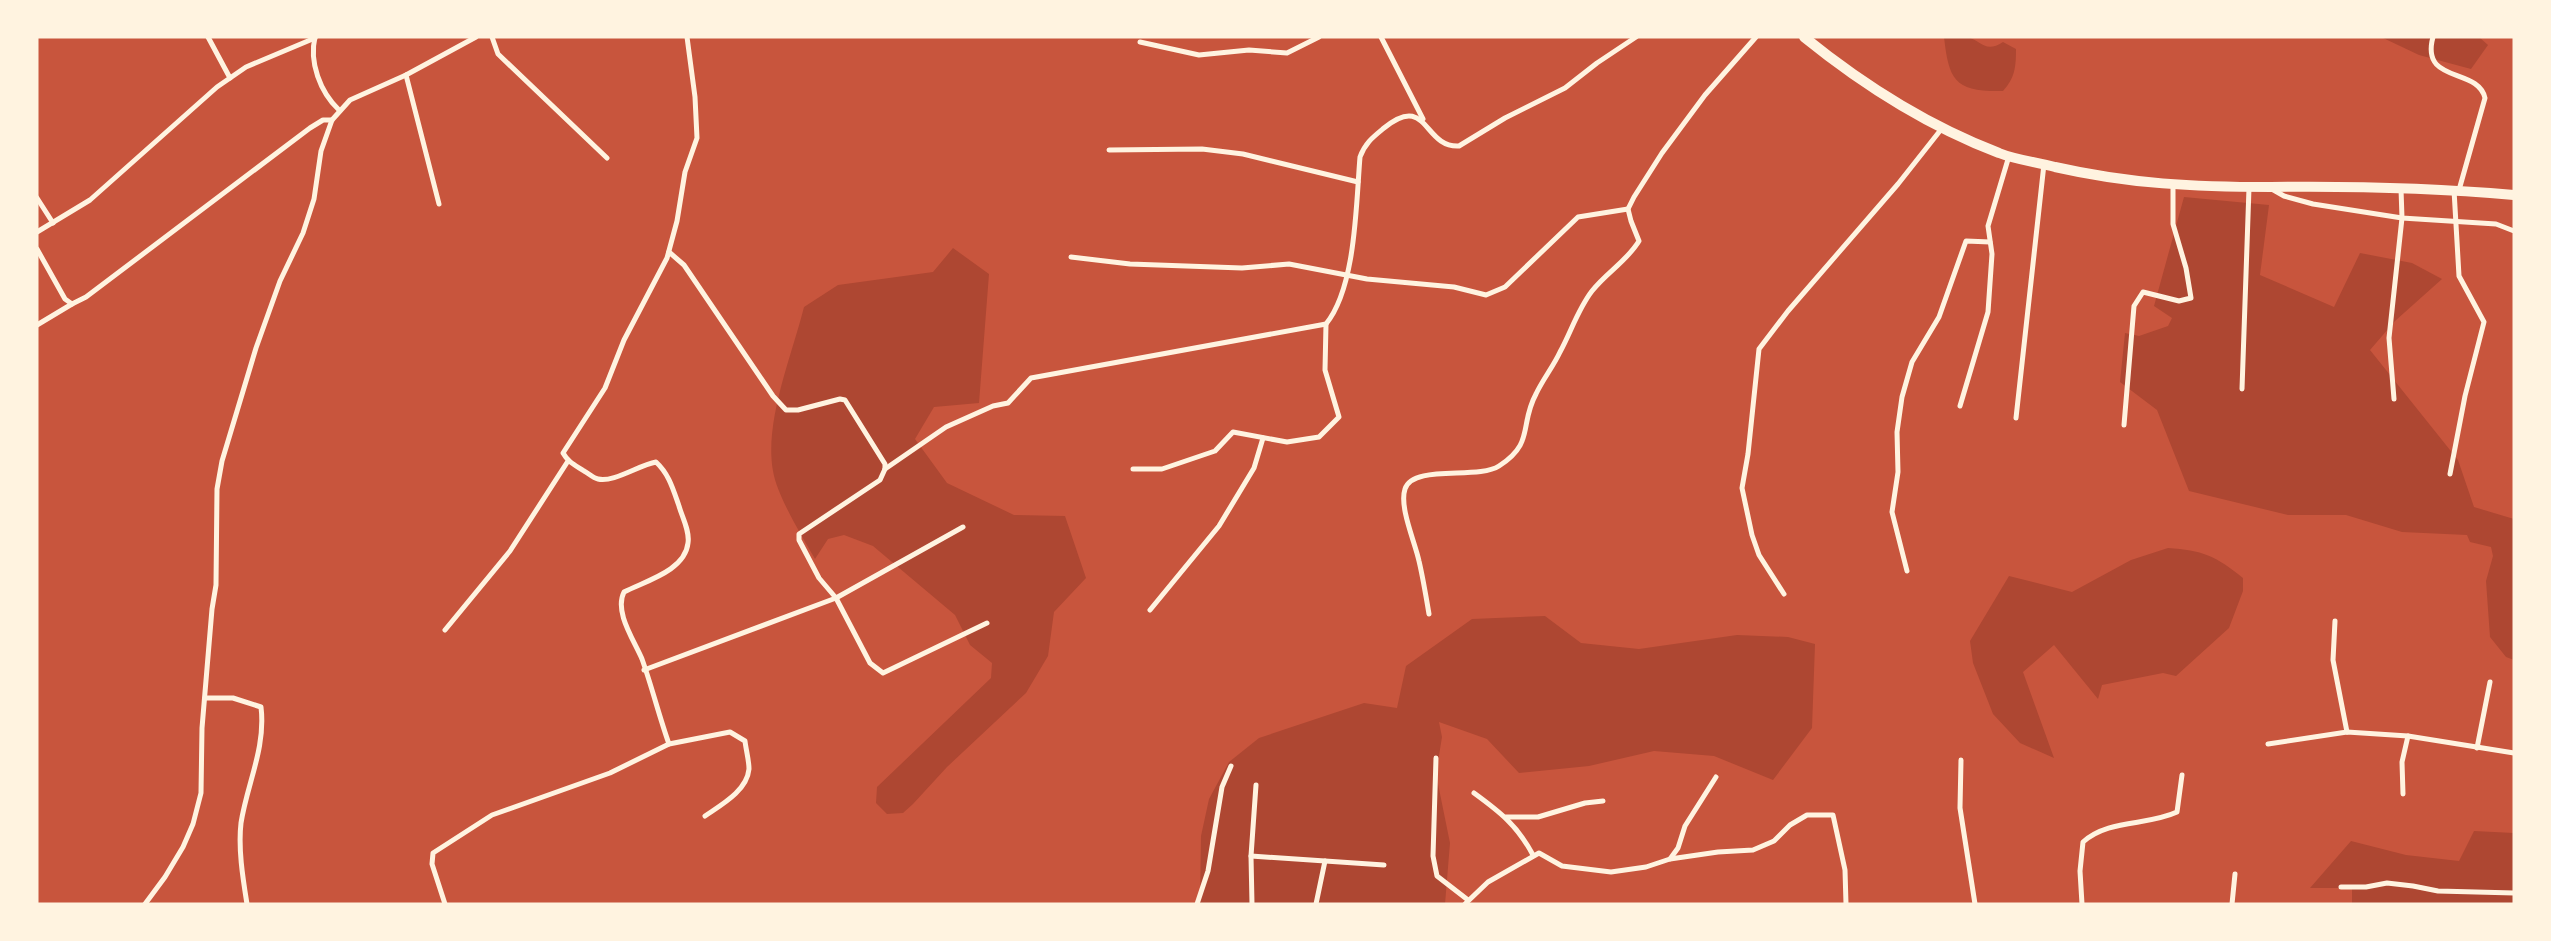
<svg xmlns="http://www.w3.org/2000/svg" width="2551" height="941" font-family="Commissioner,sans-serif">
<rect width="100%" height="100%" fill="#c8553d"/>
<g fill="#ae4732">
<path d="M1944 37C1951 37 1960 35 1967 37 1981 40 1985 54 2003 42L2016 49C2016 67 2015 78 2003 91 1955 92 1949 81 1944 37Z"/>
<polygon points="2381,37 2479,37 2488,45 2471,69 2419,55"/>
<polygon points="2184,197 2269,205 2260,275 2334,307 2360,253 2412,263 2442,279 2395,321 2370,350 2458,460 2474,507 2514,519 2514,660 2506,657 2490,637 2486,581 2493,556 2491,547 2470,542 2467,535 2402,532 2346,515 2288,515 2189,491 2157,410 2120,382 2125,333 2139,336 2168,326 2172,318 2154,306"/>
<path d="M953 248 989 274 979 403 934 407 915 439 947 483 1014 515 1065 516 1086 578 1054 612 1048 656 1026 693 947 767 913 804 903 813 887 814 876 803 877 787 991 678 992 663 970 645 955 615 873 546 844 535 828 539 815 559C802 536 777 496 773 471 764 422 792 355 804 307L838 285 933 272Z"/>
<path d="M2168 548C2202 550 2216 556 2243 578V591L2229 628 2176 676 2163 673 2102 685 2098 699 2054 645 2023 672 2054 758 2020 743 1993 714 1973 663 1970 641 2009 576 2072 592 2131 560Z"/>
<polygon points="1545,616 1581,643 1639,649 1737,635 1788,637 1815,644 1812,728 1773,780 1714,756 1654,751 1589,766 1519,773 1487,739 1439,722 1442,737 1436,774 1450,843 1445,904 1200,904 1201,836 1209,799 1229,762 1259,738 1364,703 1397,708 1406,666 1472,619"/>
<polygon points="2474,831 2514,833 2514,904 2352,904 2352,888 2310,888 2351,841 2406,855 2459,861"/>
</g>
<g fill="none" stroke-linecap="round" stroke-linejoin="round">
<g stroke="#fff3e0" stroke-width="5">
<polyline points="208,37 230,78"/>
<path d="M315 37C309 62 320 92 339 110"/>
<polyline points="492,37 498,54 607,158"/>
<polyline points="1381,37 1423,119"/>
<path d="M2433 37C2420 84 2478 67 2485 98L2459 190"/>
<polyline points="1140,42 1199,55 1249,50 1287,53 1319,37"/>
<polyline points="406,75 439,204"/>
<polyline points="1109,150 1202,149 1243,154 1358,182"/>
<polyline points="2270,188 2284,196 2313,204 2402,218 2496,224 2514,231"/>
<polyline points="37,198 53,223"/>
<polyline points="37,232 90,200 217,87 246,67 315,38"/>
<polyline points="37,249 65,299 72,304 86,297 310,128 323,120 332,120"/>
<polyline points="669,252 684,265 773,396 786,410 798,410 840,399 845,400 885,464 885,469 880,480 799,534 799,540 819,578 836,598 870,663 883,673 987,623"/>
<polyline points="1071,257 1130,264 1242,268 1289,264 1367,279 1454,287 1486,295 1505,287 1578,217 1628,209"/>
<polyline points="37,325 72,304"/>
<polyline points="2242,389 2249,188"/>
<polyline points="2394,399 2389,338 2402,218 2401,189"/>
<polyline points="1960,406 1988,312 1992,254 1988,226 2009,156"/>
<polyline points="2016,418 2044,164"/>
<polyline points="2124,425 2134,306 2143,292 2179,301 2191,298 2186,268 2173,224 2173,184"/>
<path d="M885 469 946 427 993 406 1008 403 1031 378 1326 324C1356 287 1356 204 1360 157 1365 143 1373 137 1384 128 1428 92 1423 148 1459 146L1505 118 1565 88 1597 63 1636 37"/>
<polyline points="1133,469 1162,469 1215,451 1233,432 1287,442 1319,437 1339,417 1325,370 1326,324"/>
<polyline points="2450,474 2465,396 2484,322 2459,276 2454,190"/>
<polyline points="1907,571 1892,512 1898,472 1897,432 1902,397 1912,362 1939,317 1966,241 1990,242"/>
<polyline points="1784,594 1759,555 1752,535 1742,488 1748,454 1759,349 1788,311 1898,184 1943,127"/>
<polyline points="1150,610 1219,526 1254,468 1263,438"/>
<path d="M1429 614C1426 596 1423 578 1419 561 1415 542 1399 507 1405 489 1413 464 1478 480 1499 466 1535 443 1519 425 1536 394 1543 379 1553 367 1560 352 1571 332 1578 309 1592 291 1607 272 1627 261 1639 241L1631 221 1628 209 1634 197 1662 153 1705 95 1756 37"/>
<polyline points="2335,621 2333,660 2347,732"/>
<polyline points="445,630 510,551 568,461"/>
<polyline points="644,670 836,598 963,527"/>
<path d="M205 698H233L261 707C266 748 247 784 241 823 238 849 243 879 247 904"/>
<path d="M669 744C659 716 652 687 642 659 634 640 614 612 624 592 645 581 685 571 688 543 690 531 682 517 679 506 673 489 669 474 656 462 639 465 613 483 598 479 593 478 588 473 584 471 575 465 568 462 563 453L605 388 624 340 667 258 677 221 685 172 697 138 695 97 687 37"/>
<polyline points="2268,744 2347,732 2408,736 2514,753"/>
<polyline points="2477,748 2490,682"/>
<polyline points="1436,758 1433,856 1437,876 1468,900"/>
<polyline points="1961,760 1960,808 1975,904"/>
<path d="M1474 793C1500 812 1517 825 1533 855"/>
<polyline points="2403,794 2402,762 2408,736"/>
<polyline points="1506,817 1538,817 1585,803 1603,801"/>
<polyline points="1251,856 1384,865"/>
<polyline points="1670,859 1718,852 1753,850 1774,841 1790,825 1807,815 1833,815 1845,870 1846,904"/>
<polyline points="2341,887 2366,887 2387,883 2413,886 2438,891 2514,893"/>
<polyline points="145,904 165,877 183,847 193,824 201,793 202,728 212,609 216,585 217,489 222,461 256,348 280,281 303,233 314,199 321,151 332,120 350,100 406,75 476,37"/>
<path d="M445 904 432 864 433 853 492 815 610 773 669 744 730 732 745 741C746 750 749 760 749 769 747 791 721 805 705 816"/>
<polyline points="1197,904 1208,871 1222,787 1231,766"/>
<polyline points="1252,904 1251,856 1256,785"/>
<polyline points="1316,904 1325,861"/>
<polyline points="1465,904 1488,882 1539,853 1562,866 1611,872 1646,867 1670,859 1678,848 1685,826 1716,777"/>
<path d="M2082 904 2080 871 2083 842C2109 819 2147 826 2177 812L2182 775"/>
<polyline points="2232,904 2235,874"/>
</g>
<path stroke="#fff3e0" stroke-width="10" d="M1804 37C1862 84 1928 126 1999 153 2016 160 2037 162 2055 167 2130 184 2195 187 2271 187 2352 186 2434 188 2514 195"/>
</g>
<rect width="2551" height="941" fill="none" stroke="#fff3e0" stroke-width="77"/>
</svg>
